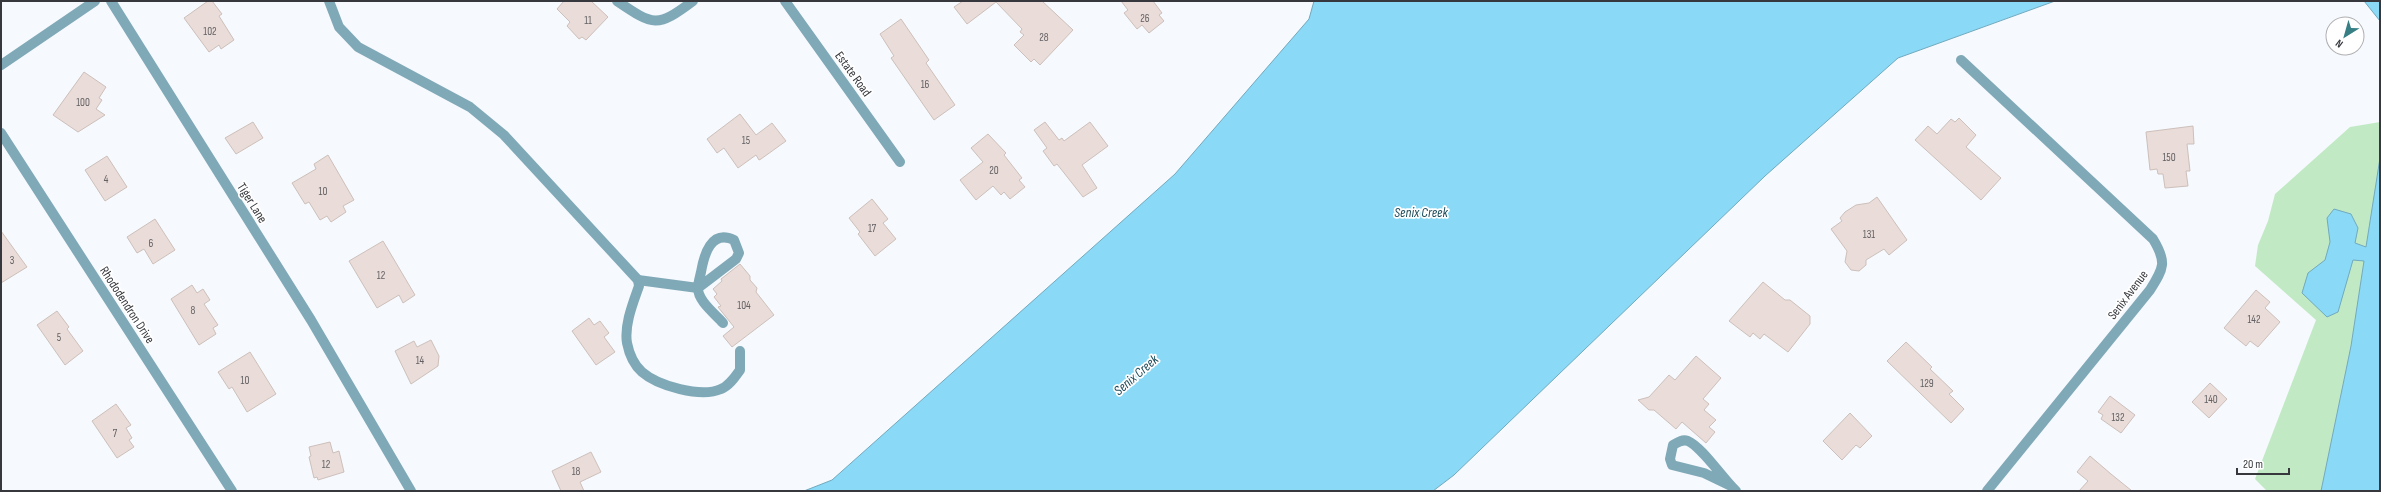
<svg xmlns="http://www.w3.org/2000/svg" width="2381" height="492" font-family="'Sofia Sans Condensed',sans-serif">
<rect width="100%" height="100%" fill="#f6f9fd"/>
<polygon fill="#c1eac4" points="2380,122 2380,158 2351,346 2321,491 2267,491 2255,479 2316,320 2255,266 2258,245 2268,221 2275,194 2350,127"/>
<g fill="#8ad9f6" stroke="#71a9be">
<polygon points="1314,1 2055,1 1898,58 1765,176 1454,475 1433,491 804,491 832,480 1175,174 1309,19"/>
<polygon points="2364,1 2380,1 2380,21"/>
<polygon points="2380,158 2380,491 2321,491 2351,346 2364,261 2353,260 2338,312 2327,317 2302,293 2308,273 2325,260 2330,242 2327,218 2334,209 2351,214 2358,228 2355,243 2366,247"/>
</g>
<g fill="#eadcd8" stroke="#cdc0bb">
<polygon points="208,1 212,1 222,14 219,16 234,40 221,49 219,45 209,52 184,18"/>
<polygon points="564,1 591,1 608,17 586,40 582,37 579,39 567,26 570,22 557,9"/>
<polygon points="963,1 1042,1 1073,30 1040,65 1034,59 1031,62 1014,45 1024,35 1020,32 1022,29 996,2 967,24 954,7"/>
<polygon points="1121,1 1153,1 1162,13 1159,15 1164,21 1149,33 1142,25 1137,29 1124,13 1128,10"/>
<polygon points="901,19 929,60 926,63 955,105 934,120 891,58 894,56 880,34"/>
<polygon points="84,72 106,87 99,98 102,100 96,109 105,115 78,132 53,115"/>
<polygon points="740,114 756,135 772,123 786,141 761,159 759,160 756,155 738,168 724,148 717,153 707,139"/>
<polygon points="1959,118 1976,135 1966,147 2001,178 1981,200 1915,140 1928,126 1937,134 1951,119 1955,122"/>
<polygon points="253,122 263,138 236,154 225,138"/>
<polygon points="1045,122 1059,140 1062,138 1064,141 1090,122 1108,146 1082,165 1097,188 1083,197 1057,164 1054,166 1043,151 1047,148 1034,130"/>
<polygon points="2193,126 2194,144 2187,144 2190,171 2186,171 2188,186 2165,188 2163,174 2158,174 2157,169 2150,170 2146,132"/>
<polygon points="988,134 1006,153 1004,155 1022,178 1019,180 1025,187 1010,199 1004,192 1001,195 993,186 976,200 960,180 983,162 971,148"/>
<polygon points="328,155 354,200 343,206 346,212 331,222 327,216 320,220 309,202 305,204 292,183 316,169 314,164"/>
<polygon points="107,156 127,187 105,201 85,170"/>
<polygon points="1877,197 1907,240 1889,255 1884,249 1866,260 1866,265 1859,271 1851,270 1845,262 1847,251 1831,229 1842,221 1840,218 1845,212 1856,205 1869,203"/>
<polygon points="872,199 888,219 883,223 896,239 875,256 858,234 860,232 849,218"/>
<polygon points="155,219 175,250 153,264 144,249 137,253 127,237"/>
<polygon points="1,231 27,267 1,283"/>
<polygon points="383,241 415,295 403,303 399,295 377,308 349,261"/>
<polygon points="740,264 750,276 750,280 757,288 756,292 774,315 732,347 723,336 734,327 718,307 721,306 714,297 717,294 713,289 722,281 721,279"/>
<polygon points="1763,282 1785,300 1790,300 1810,316 1810,324 1788,352 1764,334 1760,339 1753,333 1750,337 1729,321"/>
<polygon points="192,285 197,293 203,289 210,300 204,304 218,325 213,328 216,334 199,345 171,299"/>
<polygon points="2256,290 2270,302 2265,308 2280,322 2258,347 2250,341 2246,346 2224,328"/>
<polygon points="57,311 69,327 67,329 83,351 65,365 37,325"/>
<polygon points="589,318 594,325 600,321 609,333 604,337 615,352 596,365 572,331"/>
<polygon points="431,340 439,356 438,366 411,384 395,351 414,341 417,347"/>
<polygon points="1906,342 1932,367 1930,369 1953,391 1949,394 1964,409 1951,423 1887,361"/>
<polygon points="250,352 276,394 247,412 232,387 229,389 218,372"/>
<polygon points="1696,356 1721,378 1703,399 1709,404 1704,410 1716,420 1709,427 1715,432 1706,443 1682,422 1676,429 1654,410 1649,410 1638,400 1649,397 1669,375 1675,380"/>
<polygon points="2210,383 2227,399 2209,418 2192,402"/>
<polygon points="2110,396 2135,415 2121,433 2101,419 2103,415 2098,412"/>
<polygon points="116,404 131,425 126,428 132,438 129,440 134,447 117,458 92,421"/>
<polygon points="1850,413 1872,436 1860,448 1856,445 1842,460 1823,441"/>
<polygon points="330,442 333,453 339,451 344,472 318,480 317,477 314,478 309,457 311,456 309,447"/>
<polygon points="591,452 601,472 580,482 584,491 561,491 552,471"/>
<polygon points="2090,456 2111,474 2132,491 2079,491 2088,481 2077,472"/>
</g>
<g fill="none" stroke-linecap="round" stroke-linejoin="round">
<g stroke="#80a9b8" stroke-width="10">
<polyline points="111,1 311,320 411,491"/>
<path d="M329 1 339 27 358 47 470 107 504 135 638 280 639 286C633 303 624 325 627 343 629 353 634 365 642 372 658 386 701 398 721 389 729 386 735 377 740 370V351"/>
<path d="M617 1C654 26 657 28 693 1"/>
<polyline points="785,1 900,162"/>
<path d="M1961 60 2153 239C2167 262 2164 268 2150 290L1987 491"/>
<polyline points="1,65 95,1"/>
<polyline points="1,133 232,491"/>
<path d="M638 280 698 288 736 259 739 253 734 240C711 229 704 255 701 272 700 277 698 283 698 288 698 301 714 313 723 323"/>
<path d="M1729 485 1704 473 1672 465 1670 459 1673 445C1678 442 1682 439 1688 441 1702 447 1723 479 1736 491"/>
</g>
</g>
<g text-anchor="middle" dominant-baseline="central" stroke-width="3.5" stroke-linejoin="round" paint-order="stroke">
<g font-size="11" fill="#636164">
<text x="1145" y="18">26</text>
<text x="588" y="20">11</text>
<text x="210" y="31">102</text>
<text x="1044" y="37">28</text>
<text x="925" y="84">16</text>
<text x="83" y="102">100</text>
<text x="746" y="140">15</text>
<text x="2169" y="157">150</text>
<text x="994" y="170">20</text>
<text x="106" y="179">4</text>
<text x="323" y="191">10</text>
<text x="872" y="228">17</text>
<text x="1869" y="234">131</text>
<text x="151" y="243">6</text>
<text x="12" y="260">3</text>
<text x="381" y="275">12</text>
<text x="744" y="305">104</text>
<text x="193" y="310">8</text>
<text x="2254" y="319">142</text>
<text x="59" y="337">5</text>
<text x="420" y="360">14</text>
<text x="245" y="380">10</text>
<text x="1927" y="383">129</text>
<text x="2211" y="399">140</text>
<text x="2118" y="417">132</text>
<text x="115" y="433">7</text>
<text x="326" y="464">12</text>
<text x="576" y="471">18</text>
</g>
<g font-size="13" fill="#36383d" stroke="#fff">
<text transform="translate(853 74) rotate(54)">Estate Road</text>
<text transform="translate(252 203) rotate(58)">Tiger Lane</text>
<text transform="translate(2128 295) rotate(-53)">Senix Avenue</text>
<text transform="translate(127 305) rotate(57)">Rhododendron Drive</text>
</g>
<g font-size="14" font-style="italic" fill="#1d4b5a" stroke="#fff">
<text x="1421" y="212">Senix Creek</text>
<text transform="translate(1136 375) rotate(-41)">Senix Creek</text>
</g>
</g>
<rect width="2381" height="492" fill="none" stroke="#36383d" stroke-width="4"/>
<g transform="translate(2345 36) rotate(217)"><circle r="19" fill="#ffffff" stroke="#afafb1"/>
<path d="M0-3L7 15L0 10L-7 15Z" fill="#377f84"/>
<text y="-6" font-size="11" font-weight="bold" text-anchor="middle" fill="#36383d">N</text>
</g>
<path d="M2237 468v6h52v-6" fill="none" stroke="#36383d" stroke-width="2"/>
<text x="2243" y="468" font-size="12" fill="#36383d" stroke="#ffffff" stroke-width="3" paint-order="stroke">20 m</text>
</svg>
